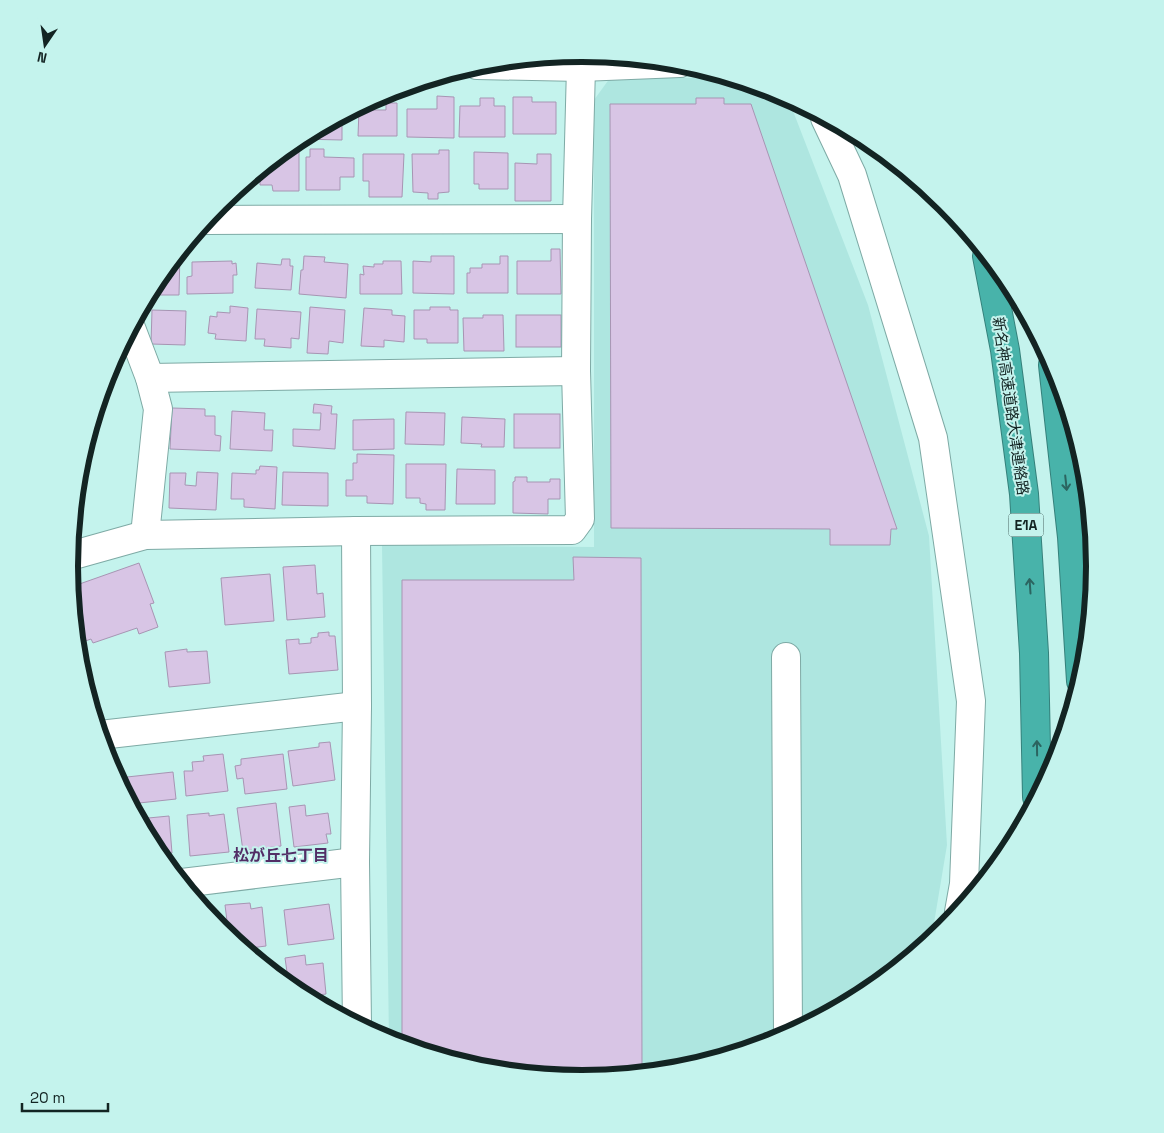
<svg xmlns="http://www.w3.org/2000/svg" width="1164" height="1133" font-family="'Space Grotesk','Noto Sans JP',sans-serif">
<rect width="100%" height="100%" fill="#c4f3ed"/>
<polygon fill="#aee6e0" points="610,78 730,78 778,93 788,98 868,305 929,536 947,845 931,941 867,993 778,1040 682,1069 582,1079 482,1069 389,1041 382,545 594,547 594,100"/>
<g fill="#d8c5e5" stroke="#a795b3">
<polygon points="437,96 454,97 454,138 407,137 407,109 437,109"/>
<polygon points="513,97 532,97 532,102 556,102 556,134 513,134"/>
<polygon points="480,98 494,98 494,106 505,106 505,137 459,137 460,106 480,106"/>
<polygon points="696,98 724,98 724,104 751,104 897,529 891,529 890,545 830,545 830,529 611,528 610,104 696,104"/>
<polygon points="386,103 397,103 397,136 358,136 359,110 386,110"/>
<polygon points="342,116 342,140 299,139"/>
<polygon points="286,149 295,149 295,152 299,152 299,191 273,191 272,185 260,185 260,171"/>
<polygon points="310,149 324,149 324,157 354,158 354,177 340,177 340,190 306,190 306,157 310,157"/>
<polygon points="439,150 449,150 449,192 438,193 438,199 428,199 428,193 413,192 412,154 439,154"/>
<polygon points="474,152 508,153 508,189 479,189 479,184 474,184"/>
<polygon points="363,154 404,154 402,197 369,197 369,181 363,181"/>
<polygon points="537,154 551,154 551,201 515,201 515,163 537,164"/>
<polygon points="551,249 560,249 561,294 517,294 517,261 551,261"/>
<polygon points="180,252 179,295 150,295 156,281"/>
<polygon points="304,256 325,257 324,262 348,264 346,298 299,294 301,270 303,270"/>
<polygon points="431,256 454,256 454,294 413,293 413,261 431,262"/>
<polygon points="500,256 508,256 508,293 467,293 467,273 470,273 470,268 482,268 482,264 500,264"/>
<polygon points="282,259 290,259 290,266 293,266 291,290 255,288 257,263 281,265"/>
<polygon points="232,261 232,264 236,263 237,275 233,275 233,293 187,294 187,277 192,276 192,262"/>
<polygon points="383,261 401,261 402,294 360,294 360,274 364,275 363,266 374,267 374,264 383,264"/>
<polygon points="230,306 248,308 246,341 215,339 216,334 208,333 210,316 217,317 217,312 230,313"/>
<polygon points="310,307 345,310 343,343 329,341 328,354 307,353"/>
<polygon points="430,307 450,307 450,310 458,310 458,343 427,343 427,339 414,339 414,310 430,310"/>
<polygon points="364,308 392,310 392,315 405,316 404,342 384,340 384,347 361,346"/>
<polygon points="257,309 301,312 299,339 291,338 291,348 264,346 265,339 255,339"/>
<polygon points="152,310 186,311 185,345 151,344"/>
<polygon points="483,315 503,315 504,351 464,351 463,318 483,318"/>
<rect x="516" y="315" width="45" height="32"/>
<polygon points="314,404 332,406 331,414 337,414 335,449 293,446 293,429 320,430 321,413 313,413"/>
<polygon points="172,408 205,409 205,416 215,416 215,435 221,436 220,451 170,449"/>
<polygon points="232,411 265,413 264,430 273,430 272,451 230,449"/>
<polygon points="406,412 445,413 444,445 405,444"/>
<rect x="514" y="414" width="46" height="34"/>
<polygon points="462,417 505,419 504,447 481,447 482,444 461,443"/>
<polygon points="394,419 394,449 353,450 353,420"/>
<polygon points="357,454 394,455 393,504 367,503 367,496 346,496 346,480 353,480 353,463 357,463"/>
<polygon points="406,464 446,464 445,510 426,510 426,504 420,503 420,498 406,498"/>
<polygon points="260,466 277,467 275,509 244,507 244,499 231,499 232,473 256,474 256,470 259,470"/>
<polygon points="457,469 495,470 495,504 456,504"/>
<polygon points="197,472 218,473 216,510 169,508 170,473 186,473 185,485 196,486"/>
<polygon points="283,472 328,473 328,506 282,505"/>
<polygon points="515,477 527,477 527,482 550,482 550,479 560,479 560,499 548,499 548,514 513,513 513,482 515,481"/>
<polygon points="573,557 641,558 642,1073 582,1079 482,1069 402,1045 402,580 574,580"/>
<polygon points="139,563 154,603 150,604 158,627 139,634 137,628 93,643 91,639 77,644 71,587"/>
<polygon points="315,565 317,594 323,593 325,617 287,620 283,567"/>
<polygon points="270,574 274,621 225,625 221,578"/>
<polygon points="329,632 329,636 335,636 338,670 289,674 286,640 299,639 299,644 311,643 311,638 318,637 318,633"/>
<polygon points="187,649 187,652 207,651 210,683 169,687 165,652"/>
<polygon points="86,667 90,692 87,692 80,668"/>
<polygon points="330,742 335,780 293,786 288,751 319,747 319,743"/>
<polygon points="223,754 228,791 186,796 184,771 193,771 192,762 204,761 203,756"/>
<polygon points="283,754 287,789 245,794 243,778 237,779 235,766 241,765 241,759"/>
<polygon points="173,772 176,799 130,804 127,777"/>
<polygon points="276,803 281,846 243,851 237,808"/>
<polygon points="305,805 306,816 328,813 331,834 326,834 328,843 294,847 289,807"/>
<polygon points="209,813 209,816 224,814 229,852 190,856 187,815"/>
<polygon points="169,816 172,853 162,854 163,860 156,851 138,819"/>
<polygon points="250,903 251,909 262,907 266,946 243,949 229,937 225,905"/>
<polygon points="329,904 334,939 288,945 284,910"/>
<polygon points="305,955 306,965 323,963 326,994 311,996 311,1000 297,993 289,986 285,958"/>
</g>
<g fill="none" stroke-linecap="round" stroke-linejoin="round">
<defs>
<g id="minor">
<polyline points="477,65 581,67 680,63"/>
<polyline points="825,118 852,175 933,438 971,701 964,884 959,912"/>
<polyline points="206,220 577,219"/>
<polyline points="131,328 150,378 158,409 145,535"/>
<polyline points="150,378 576,371"/>
<polyline points="356,531 357,706 355,862 357,1025"/>
<polyline points="70,556 145,535 356,531 572,530 580,519 576,371 577,219 581,67"/>
<polyline points="786,657 788,1035"/>
<polyline points="100,735 357,706"/>
<polyline points="182,883 355,862"/>
</g>
<g id="highway">
<polyline points="987,256 1005,350 1024,494 1034,653 1037,797"/>
<polyline points="1053,365 1072,537 1081,681"/>
</g>
</defs>
<use href="#minor" stroke="#7eaaa5" stroke-width="30"/>
<use href="#highway" stroke="#35817b" stroke-width="30"/>
<use href="#minor" stroke="#fff" stroke-width="28"/>
<use href="#highway" stroke="#48b3aa" stroke-width="28"/>
</g>
<defs><path id="oneway-shaft" d="M-6 0H5M1.5-3L5.5 0L1.5 3" fill="none" stroke-width="1.6" stroke-linecap="round" stroke-linejoin="round" transform="scale(1.25)"/></defs>
<g stroke="#2b6460">
<use href="#oneway-shaft" transform="translate(1066 483) rotate(84)"/>
<use href="#oneway-shaft" transform="translate(1030 586) rotate(-94)"/>
<use href="#oneway-shaft" transform="translate(1037 748) rotate(-91)"/>
</g>
<g text-anchor="middle" dominant-baseline="central" stroke-width="4" stroke-linejoin="round" paint-order="stroke">
<rect fill="#c4f3ed" stroke="#486260" stroke-width="1" x="1008.5" y="513.5" width="35" height="23" rx="4"/>
<g font-size="14" font-weight="bold" fill="#132423">
<text x="1026" y="525">E1A</text>
</g>
<g font-size="15" fill="#132423" stroke="#c4f3ed">
<text transform="translate(1011 406) rotate(82)">新名神高速道路大津連絡路</text>
</g>
<g font-size="16" font-weight="bold" fill="#522e66" stroke="#c4f3ed">
<text x="281" y="855">松が丘七丁目</text>
</g>
</g>
<path d="M0 0H1164V1133H0ZM78 566a504 504 0 1 1 1008 0a504 504 0 1 1-1008 0Z" fill="#c4f3ed" fill-rule="evenodd"/>
<path fill="none" stroke="#132423" stroke-width="6" d="M78 566a504 504 0 1 1 1008 0a504 504 0 1 1-1008 0Z"/>
<g transform="translate(45 45) rotate(193)" stroke="#c4f3ed" stroke-width="4" paint-order="stroke">
<path d="M0-4L9 19L0 12L-9 19Z" fill="#132423"/>
<text y="-8" font-size="14" font-weight="bold" text-anchor="middle" fill="#132423">N</text>
</g>
<path d="M22 1103v8h86v-8" fill="none" stroke="#132423" stroke-width="2.5"/>
<text x="30" y="1103" font-size="15" fill="#132423" stroke="#c4f3ed" stroke-width="4" paint-order="stroke">20 m</text>
</svg>
